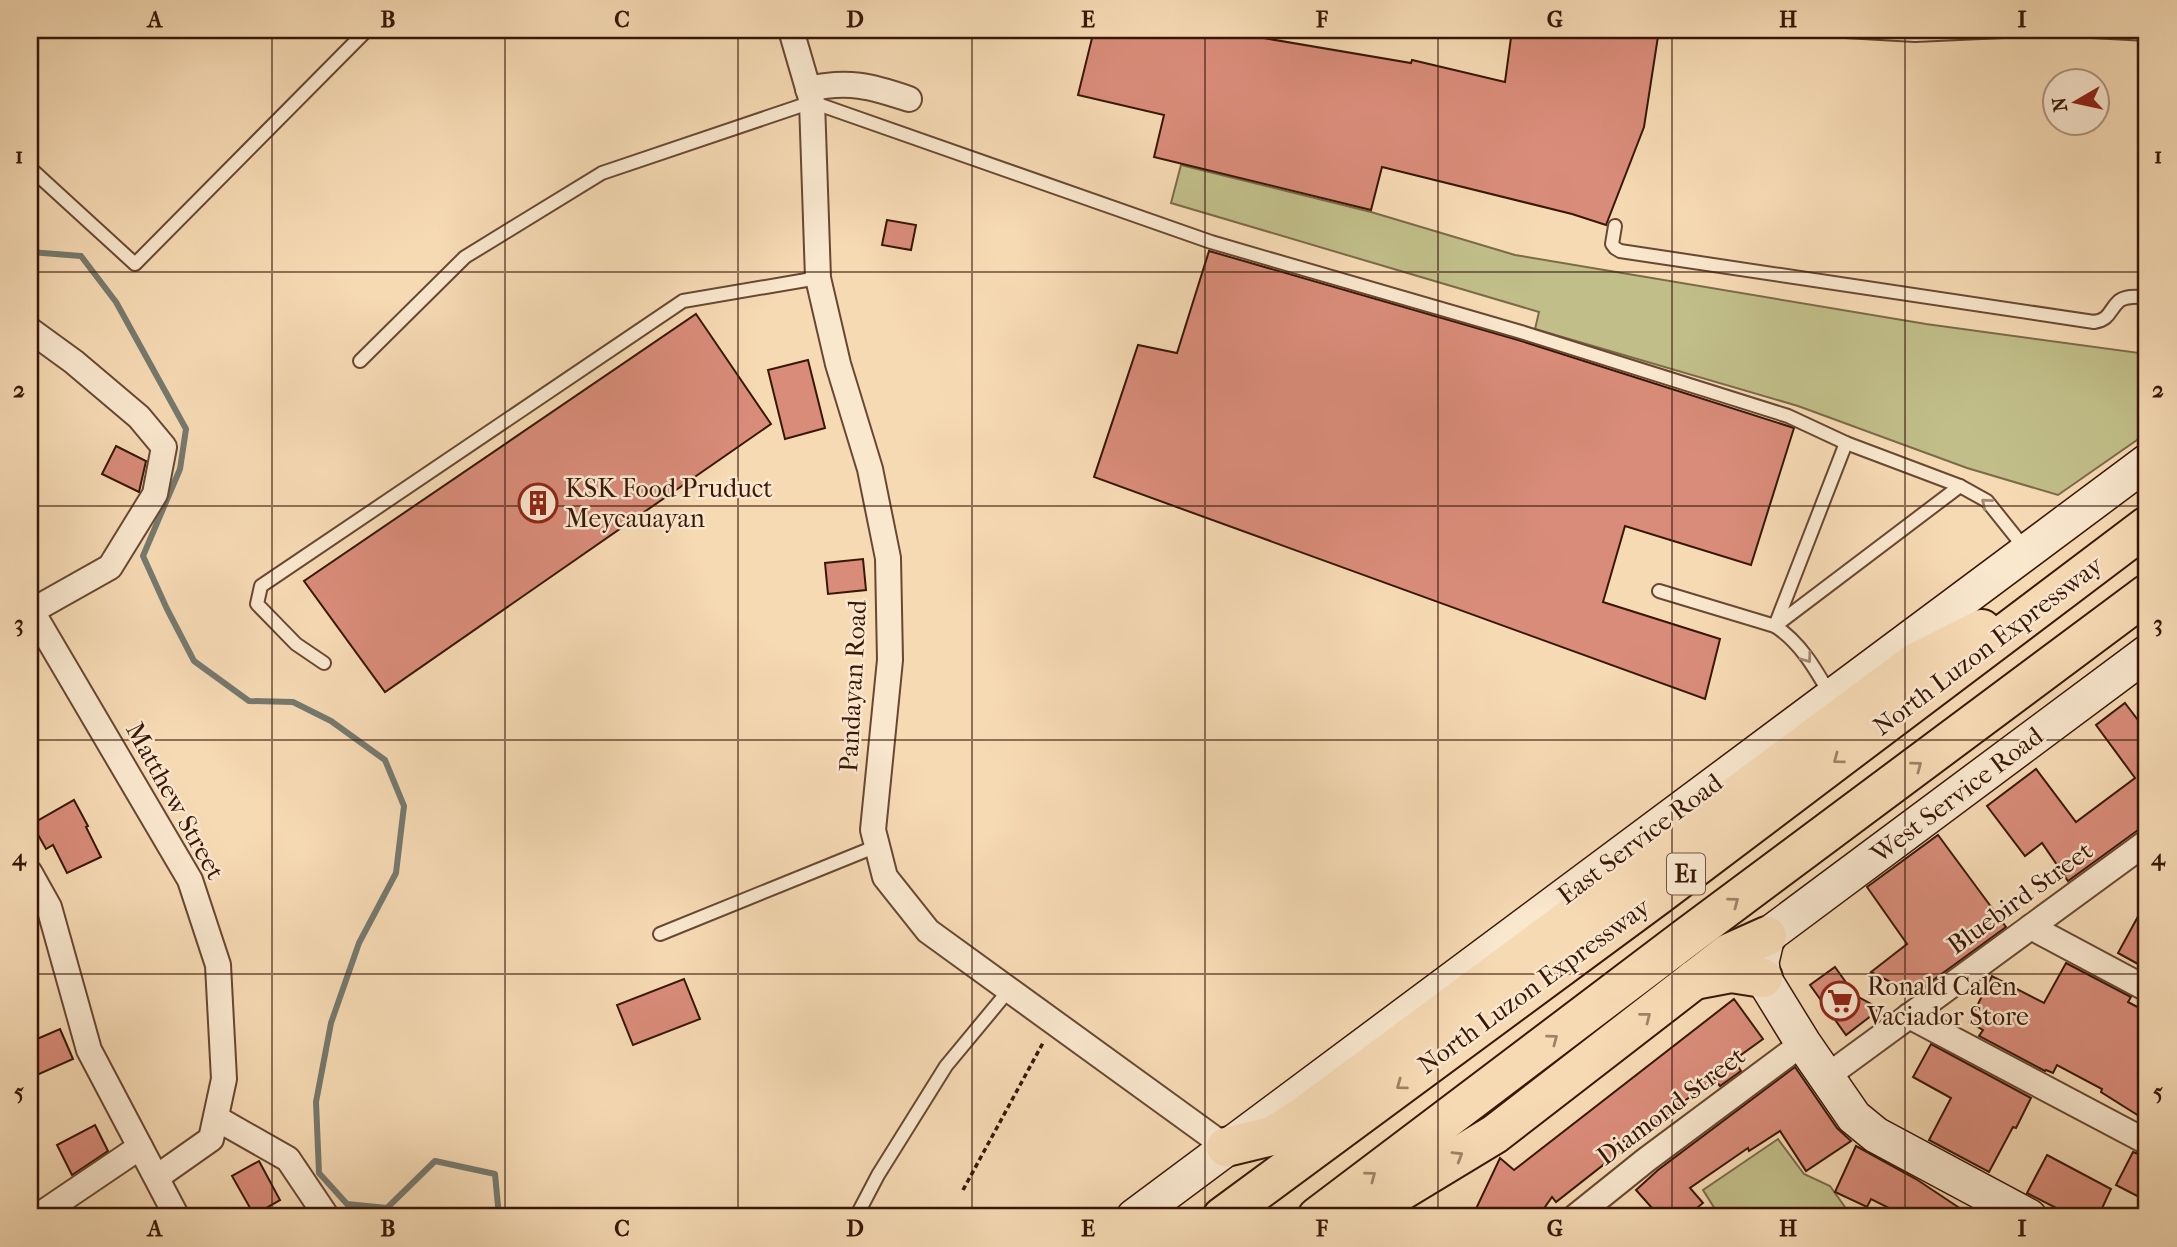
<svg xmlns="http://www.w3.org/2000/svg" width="2177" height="1247" font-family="'IM FELL French Canon',serif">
<rect width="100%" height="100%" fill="#f6dab4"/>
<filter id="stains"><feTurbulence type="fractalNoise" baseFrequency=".00286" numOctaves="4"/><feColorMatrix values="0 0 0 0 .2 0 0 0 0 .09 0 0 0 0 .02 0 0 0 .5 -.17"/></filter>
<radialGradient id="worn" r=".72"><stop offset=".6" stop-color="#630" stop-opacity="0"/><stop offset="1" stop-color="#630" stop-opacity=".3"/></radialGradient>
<g fill="#c1be89" stroke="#7c6a48" stroke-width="2">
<polygon points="1181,165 1371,212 1515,255 1926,324 2147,354 2147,433 2058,495 1967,468 1798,406 1535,329 1539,312 1171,203"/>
<polygon points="1778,1139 1804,1174 1830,1186 1852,1217 1720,1217 1703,1190"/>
</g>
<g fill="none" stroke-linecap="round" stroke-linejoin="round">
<polyline stroke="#75796e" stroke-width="6" points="30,252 81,256 116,302 186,429 180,469 143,556 167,609 194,661 249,701 293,702 331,721 385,760 404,806 396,873 359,943 331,1023 316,1102 319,1173 347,1204 387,1208 435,1161 495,1174 499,1217"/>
</g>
<g fill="#d98c7a" stroke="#381707" stroke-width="2">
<polygon points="1094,30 1216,30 1411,63 1412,60 1505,82 1512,30 1659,30 1644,127 1606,225 1572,214 1382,167 1371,210 1154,157 1164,115 1078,95"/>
<polygon points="887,220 916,225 911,250 882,245"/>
<polygon points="1209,251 1518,340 1794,428 1751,565 1625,526 1603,602 1720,639 1705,699 1094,477 1138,345 1177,353"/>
<polygon points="696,314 771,424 385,692 304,581"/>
<polygon points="808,360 825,428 785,439 768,370"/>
<polygon points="116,446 146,461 139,492 102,474"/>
<polygon points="863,559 866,590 828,594 825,563"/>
<polygon points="2125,703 2147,732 2147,826 2138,830 2068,881 2042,843 2025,856 1987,806 2036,769 2076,822 2135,778 2096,725"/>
<polygon points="74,800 88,826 86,827 101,857 67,873 53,845 46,849 32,824"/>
<polygon points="1938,835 2006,927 1914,994 1871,972 1907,944 1867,887"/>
<polygon points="2147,900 2147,969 2118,953"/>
<polygon points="2066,963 2131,997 2128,1002 2147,1012 2147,1121 2101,1092 2102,1089 2057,1065 2053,1073 2046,1070 2045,1071 1979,1036 1983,1030 1969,1022 1992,976 2044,1003"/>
<polygon points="1835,967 1855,995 1880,1009 1846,1035 1810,985"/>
<polygon points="684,979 700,1019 633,1045 617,1005"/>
<polygon points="1734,999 1763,1039 1734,1060 1741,1071 1720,1086 1714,1078 1556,1202 1552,1197 1538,1217 1485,1217 1474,1213 1500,1158 1514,1170"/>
<polygon points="60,1029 73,1059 30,1078 30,1042"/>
<polygon points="1931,1044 2031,1098 2016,1128 2013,1127 1989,1172 1929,1140 1951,1098 1913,1077"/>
<polygon points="1795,1067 1837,1128 1851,1141 1806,1171 1780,1131 1749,1151 1748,1148 1690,1188 1703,1203 1686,1217 1660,1217 1636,1190 1658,1170"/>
<polygon points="95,1125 108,1151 72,1175 57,1145"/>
<polygon points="1856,1146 1916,1179 1973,1217 1907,1217 1871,1199 1867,1207 1835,1192"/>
<polygon points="2133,1152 2147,1157 2147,1201 2116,1185"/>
<polygon points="2047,1155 2111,1189 2098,1217 2074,1217 2027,1193"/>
<polygon points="259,1161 280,1200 254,1215 232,1176"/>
</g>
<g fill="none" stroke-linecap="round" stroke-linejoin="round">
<defs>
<g id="lane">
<polyline points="1828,30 1915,35 2026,30"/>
<polyline points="2073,30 2147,34"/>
<polyline points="30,168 135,264 367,30"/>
<path d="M1615 226 1612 244 1615 248 1620 251 2094 322C2111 319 2108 311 2119 301 2127 295 2139 297 2147 297"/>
<polyline points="360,361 465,257 602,173 812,102 1211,242 1521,332 1788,416 1846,443 1960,486 1987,501 2027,551"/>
<polyline points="1659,591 1775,626 1846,443"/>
<polyline points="324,663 296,644 257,604 261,586 683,301 818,278"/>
<path d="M1831 696C1816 670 1801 643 1775 626L1960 486"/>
<polyline points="660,934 877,846"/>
<polyline points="856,1217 878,1175 946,1066 1009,990"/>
</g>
<g id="street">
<polyline points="791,30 812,102 818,278 838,364 870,469 888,558 890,660 873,830 885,877 928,931 1226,1147"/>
<path d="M808 89C848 80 871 86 909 99"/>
<polyline points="30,330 74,362 139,417 164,447 155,494 110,567 30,612"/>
<polyline points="30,608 190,880 218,965 224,1079 211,1139 157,1177"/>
<polyline points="30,873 49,907 89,1050 177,1217"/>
<polyline points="2031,927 2147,989"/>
<polyline points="1909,1016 2147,1142"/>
<polyline points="1826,1077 2147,842"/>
<polyline points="216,1118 288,1159 327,1217"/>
<polyline points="33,1217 38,1216 140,1147"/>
<polyline points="1575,1217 1646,1160 1803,1043"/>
</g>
<g id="secondary">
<polyline points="1134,1217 2147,462"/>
<polyline points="2029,1217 1876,1135 1854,1117 1803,1043 1763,978 1761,962 1767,936 2147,653"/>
</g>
<g id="highway">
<polyline points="1694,980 1731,973 1763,978"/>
<polyline points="1226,1147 1272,1136 1301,1118 1916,662 1982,629"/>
<polyline points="1222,1217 1657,896 2147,526"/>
<polyline points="1317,1217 1687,937 2147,594"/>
<polyline points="1358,1217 1495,1134 1729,953 1767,936"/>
</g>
</defs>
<use href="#lane" stroke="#684832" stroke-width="16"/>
<use href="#street" stroke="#684832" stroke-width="28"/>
<use href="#secondary" stroke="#381707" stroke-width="38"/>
<use href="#highway" stroke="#381707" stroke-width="42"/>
<polyline stroke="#381707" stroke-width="3.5" stroke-dasharray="5 3.5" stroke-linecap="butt" points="963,1190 1044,1041"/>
<use href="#lane" stroke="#f9e7ce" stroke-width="12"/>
<use href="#street" stroke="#f9e7ce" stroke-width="24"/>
<use href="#secondary" stroke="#f9e7ce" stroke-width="35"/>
<use href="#highway" stroke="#f6dab4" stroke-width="38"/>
</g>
<defs><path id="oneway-chevron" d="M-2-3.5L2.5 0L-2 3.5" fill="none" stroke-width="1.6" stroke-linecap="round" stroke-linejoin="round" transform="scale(1.75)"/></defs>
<g stroke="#a28974">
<use href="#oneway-chevron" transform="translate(1986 503) rotate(-140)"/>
<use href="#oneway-chevron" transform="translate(1807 658) rotate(54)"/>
</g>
<g stroke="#a08266">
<use href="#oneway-chevron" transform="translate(1838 759) rotate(143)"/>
<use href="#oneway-chevron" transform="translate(1917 766) rotate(-37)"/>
<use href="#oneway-chevron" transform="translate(1734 902) rotate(-37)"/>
<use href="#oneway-chevron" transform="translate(1646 1017) rotate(-38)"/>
<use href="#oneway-chevron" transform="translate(1553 1039) rotate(-37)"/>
<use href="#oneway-chevron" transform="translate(1401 1085) rotate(144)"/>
<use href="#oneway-chevron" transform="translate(1458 1156) rotate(-31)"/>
<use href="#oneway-chevron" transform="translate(1371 1176) rotate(-37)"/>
</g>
<path fill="none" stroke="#381707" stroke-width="2" stroke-opacity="0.55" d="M272 30V1217M505 30V1217M738 30V1217M972 30V1217M1205 30V1217M1438 30V1217M1672 30V1217M1905 30V1217M30 272H2147M30 506H2147M30 740H2147M30 974H2147"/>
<defs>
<symbol id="building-ring" viewBox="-11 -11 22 22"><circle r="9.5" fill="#f9e7ce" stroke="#8f2418" stroke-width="1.5"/><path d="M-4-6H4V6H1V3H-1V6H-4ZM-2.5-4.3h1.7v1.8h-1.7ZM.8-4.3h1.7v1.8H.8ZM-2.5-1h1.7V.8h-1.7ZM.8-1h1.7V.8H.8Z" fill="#8f2418"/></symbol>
<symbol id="supermarket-ring" viewBox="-11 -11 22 22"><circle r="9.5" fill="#f9e7ce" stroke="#8f2418" stroke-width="1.5"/><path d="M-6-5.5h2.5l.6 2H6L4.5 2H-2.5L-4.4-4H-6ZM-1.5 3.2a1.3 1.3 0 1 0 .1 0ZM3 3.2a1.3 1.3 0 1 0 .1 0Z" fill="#8f2418"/></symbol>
</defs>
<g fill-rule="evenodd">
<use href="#building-ring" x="516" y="481" width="44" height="44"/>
<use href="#supermarket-ring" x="1818" y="979" width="44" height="44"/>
</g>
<g text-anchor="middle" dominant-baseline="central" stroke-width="5" stroke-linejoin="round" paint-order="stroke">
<rect fill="#f9e7ce" stroke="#725543" stroke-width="2" x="1667" y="853.5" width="38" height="41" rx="5"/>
<g font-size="24" font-weight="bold" fill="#381707">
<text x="1686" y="874">E1</text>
</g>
<g font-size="26" fill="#381707" stroke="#f9e7ce" text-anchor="start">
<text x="565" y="488">KSK Food Pruduct<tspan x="565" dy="30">Meycauayan</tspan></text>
<text x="1867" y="986">Ronald Calen<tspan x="1867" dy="30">Vaciador Store</tspan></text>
</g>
<g font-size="26" fill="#381707" stroke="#f9e7ce">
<text transform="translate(1988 646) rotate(-37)">North Luzon Expressway</text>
<text transform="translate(853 686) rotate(-87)">Pandayan Road</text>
<text transform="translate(1957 795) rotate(-37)">West Service Road</text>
<text transform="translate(175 801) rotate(61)">Matthew Street</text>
<text transform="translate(1640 839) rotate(-37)">East Service Road</text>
<text transform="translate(2020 898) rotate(-36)">Bluebird Street</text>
<text transform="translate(1534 986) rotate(-36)">North Luzon Expressway</text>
<text transform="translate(1671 1106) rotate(-37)">Diamond Street</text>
</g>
</g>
<rect width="2177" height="1247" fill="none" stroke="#f6dab4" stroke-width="77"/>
<g transform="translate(2076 102) rotate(261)"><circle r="33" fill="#f9e7ce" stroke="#ac947e" stroke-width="2"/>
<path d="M0-5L12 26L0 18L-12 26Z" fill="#8f2418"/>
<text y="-10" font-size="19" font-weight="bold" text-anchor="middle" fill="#381707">N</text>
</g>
<rect x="38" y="38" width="2100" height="1170" fill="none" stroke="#381707" stroke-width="2.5"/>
<g font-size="23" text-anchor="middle" font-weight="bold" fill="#381707">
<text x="155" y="27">A</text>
<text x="388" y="27">B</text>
<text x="622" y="27">C</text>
<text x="855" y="27">D</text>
<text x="1088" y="27">E</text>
<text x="1322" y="27">F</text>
<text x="1555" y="27">G</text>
<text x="1788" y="27">H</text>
<text x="2022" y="27">I</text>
<text x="19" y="163">1</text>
<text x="2158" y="163">1</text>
<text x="19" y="397">2</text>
<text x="2158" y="397">2</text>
<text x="19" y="631">3</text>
<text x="2158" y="631">3</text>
<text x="19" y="865">4</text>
<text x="2158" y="865">4</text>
<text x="19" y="1099">5</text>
<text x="2158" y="1099">5</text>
<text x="155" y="1236">A</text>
<text x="388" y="1236">B</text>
<text x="622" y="1236">C</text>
<text x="855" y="1236">D</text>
<text x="1088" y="1236">E</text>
<text x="1322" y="1236">F</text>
<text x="1555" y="1236">G</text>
<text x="1788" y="1236">H</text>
<text x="2022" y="1236">I</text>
</g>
<rect width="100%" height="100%" filter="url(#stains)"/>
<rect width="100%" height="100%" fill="url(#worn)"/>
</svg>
